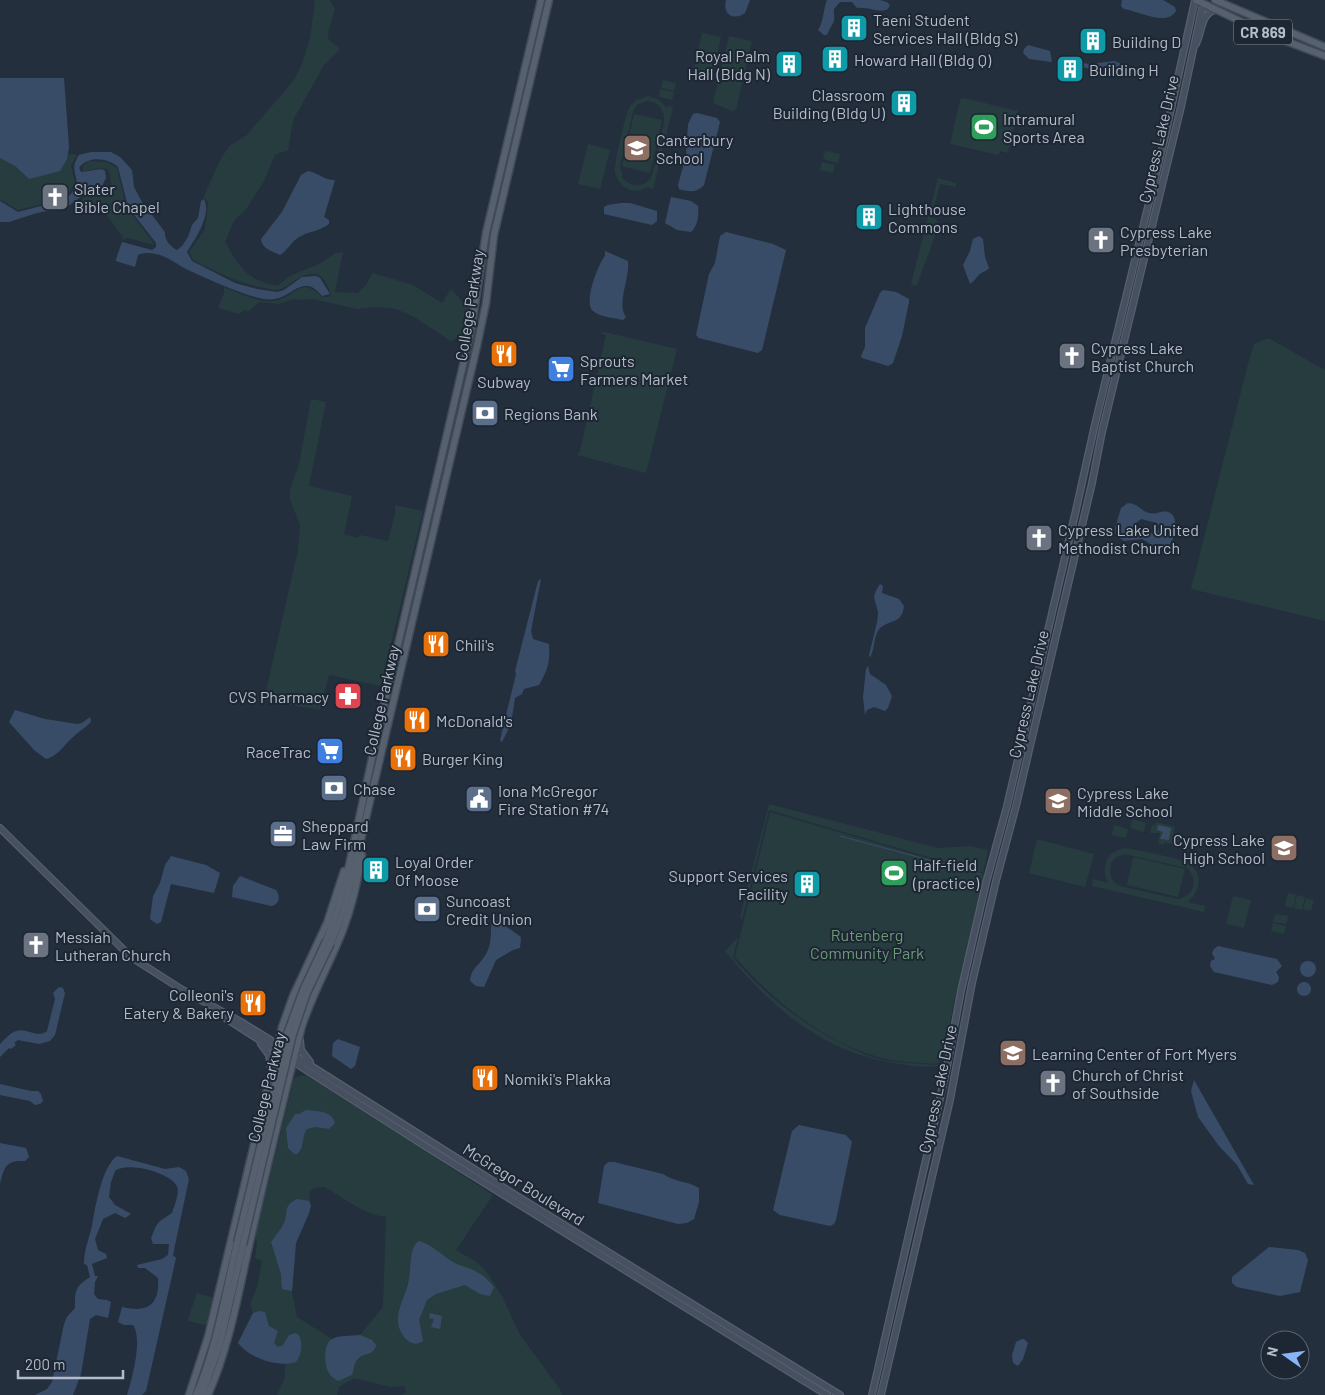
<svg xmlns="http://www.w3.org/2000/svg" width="1325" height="1395" font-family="Barlow,sans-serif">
<rect width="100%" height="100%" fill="#242f3e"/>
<g fill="#263c3f" fill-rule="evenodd">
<path d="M315 0H330L335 9 329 28 328 39 340 49 324 65 293 120 288 150 275 155 264 181 247 208 234 221 225 242C241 269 246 279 277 286L292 275 319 264 336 253 343 252 335 292 358 293 365 286 373 273 413 285 442 303 451 289 462 301 471 302 465 334 451 341 414 317 396 309 376 307 357 309 313 299 300 300 293 299 279 304 259 302 248 312 245 310 239 314 219 308V305L224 293V287C238 293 258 303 273 301 297 298 299 274 322 297H328L331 294C328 287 324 275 315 274 299 273 293 285 280 289 274 291 270 289 265 288 239 284 217 272 193 260L189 252 205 229 208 203 205 198H203L219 162 229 146 246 136 294 80 301 66 310 39Z"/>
<polygon points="702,33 721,37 711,81 692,77"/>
<polygon points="729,36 752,41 736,110 732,111 713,103"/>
<polygon points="663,80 676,83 674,91 661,88"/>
<polygon points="660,89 674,92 672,100 659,97"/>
<path d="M648 96 658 99 667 108 668 106 673 107 653 189 649 188V186C643 190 637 192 630 190 622 187 617 180 615 172 614 163 625 116 630 106L636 100ZM647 101C659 102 665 110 664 122 661 135 656 167 651 177 645 188 631 187 623 179L620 166 633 112 637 105Z"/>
<polygon points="963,98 1018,111 1008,153 1000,151 999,155 950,144 960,100"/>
<polygon points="634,114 662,120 650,173 622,166"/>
<polygon points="588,144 610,150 600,189 578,184"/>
<polygon points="825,151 840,154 838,163 823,159"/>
<polygon points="72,154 77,155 71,166 75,183 69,193 62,199 18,210 0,199 0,158 15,166 29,179 67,159 68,155"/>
<polygon points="89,161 106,162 117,168 126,207 150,238 154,245 128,238 123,240 122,236 104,211 78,203 84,197 111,184 110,174 107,169 102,168 83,171 83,166"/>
<polygon points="822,162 835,165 833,173 820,170"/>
<path d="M938 178 956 183V187L940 184 931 218 936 219 939 224C933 245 923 265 917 286L911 284Z"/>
<polygon points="604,332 677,349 646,473 577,455 580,451 606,335 600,333"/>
<polygon points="1268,338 1325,370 1325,621 1191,589 1248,364 1254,344"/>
<polygon points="311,399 326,402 309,486 352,496 344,534 357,538 360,535 388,541 395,514 395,505 423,511 381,686 329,675 320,710 264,700 298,550 300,525 290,500 290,490 299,464"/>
<polygon points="769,804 938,848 970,846 988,850 983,873 769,810 742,920 740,917"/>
<path d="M770 812 985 875 953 1007 944 1056 938 1063 932 1064C913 1062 893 1062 875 1056 822 1041 771 998 735 957Z"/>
<polygon points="1132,819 1146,823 1144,832 1130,828"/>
<polygon points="1156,822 1175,827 1173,836 1180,838 1178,846 1165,842 1164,845 1158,843 1160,833 1150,833 1152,825 1155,825"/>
<polygon points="1114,825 1128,829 1126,838 1112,835"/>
<polygon points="1037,839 1094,854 1085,887 1029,873"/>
<path d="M1126 848C1141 851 1176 857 1187 863 1205 873 1200 891 1188 902L1205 906 1204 912 1092 886 1093 879 1108 883C1100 865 1107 851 1126 848ZM1124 854 1187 868C1199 880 1194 897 1177 899L1120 886 1115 883 1110 874 1111 863 1115 858Z"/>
<polygon points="1133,857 1185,869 1178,897 1127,885"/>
<polygon points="1288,893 1296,895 1293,908 1285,906"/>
<polygon points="1297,895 1305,897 1302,910 1294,908"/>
<polygon points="1233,896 1251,900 1244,928 1226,924"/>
<polygon points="1306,898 1314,900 1311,911 1303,909"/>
<polygon points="1275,914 1288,916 1286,924 1273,922"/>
<polygon points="1273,923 1286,926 1284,934 1271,931"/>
<path d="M738 937 733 958C763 992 796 1020 837 1041 849 1047 862 1054 875 1058 893 1063 913 1063 932 1065L938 1064 937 1066C921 1068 905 1065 888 1062 818 1049 768 1004 725 951Z"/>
<path d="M307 1075 493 1195 456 1250 475 1261 486 1271 502 1296 520 1335 560 1389 562 1395H401L406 1392 404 1386 390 1387 354 1378 339 1387 337 1395H277L285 1377V1364C269 1362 249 1357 238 1343L253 1313 250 1304 257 1287 262 1261 255 1258 257 1243 255 1237 293 1082 295 1077ZM325 1187C344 1198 364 1215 386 1217L383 1307 360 1335 332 1339 297 1317 292 1291 296 1243 309 1214 311 1206 309 1192 314 1188Z"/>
<polygon points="197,1293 214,1298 207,1324 205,1325 189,1321 188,1319"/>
</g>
<g fill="#394c67" fill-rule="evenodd">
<path d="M726 0H750L745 13C734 21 722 15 726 0Z"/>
<path d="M827 0H880L887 2 890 5 888 9C880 14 868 6 857 8L852 2H840L834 9C833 13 835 18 834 21 832 25 829 30 827 35H824L818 30C824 21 823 10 827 0Z"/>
<path d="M1122 0H1163L1175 7 1176 11C1166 27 1139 11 1124 9L1121 6Z"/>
<polygon points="1028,45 1050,51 1052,62 1029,59 1023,53 1024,49"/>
<polygon points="1114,61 1125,65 1125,71 1120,77 1116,77 1080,66 1081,63 1091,64"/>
<polygon points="0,78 64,78 69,147 67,159 60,171 29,179 15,166 0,158"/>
<path d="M697 113 717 118 720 122 704 185C697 193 689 192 679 189L678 185 686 156 688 124 693 114Z"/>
<path d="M91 152H111L120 157 132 170 134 187 142 202 165 232C164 239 170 247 177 250L182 246 188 237 192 225 198 218 201 201 204 199C212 215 195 239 187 252L192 261 235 283 257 289 277 292 284 290 302 277 316 276 320 278 330 294 322 296C304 273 294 295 275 299 264 301 248 295 237 291 221 285 204 277 188 270 178 265 167 256 156 254 150 253 143 252 138 255L135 267 116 261V259L122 242 152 250 156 247V243L128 207 118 167C108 158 88 155 79 168L81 172 102 169 105 171 106 178 102 186 83 195 67 207 37 213 9 222H0V201L18 212 63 200 71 194 77 183C75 169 71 168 79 155Z"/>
<path d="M308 171C319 173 323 180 335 180L324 217 329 220V224C319 232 306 231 295 240 289 245 287 251 280 255 272 251 262 249 261 239L282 212 301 175Z"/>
<path d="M671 197 691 201 698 206C699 214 698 226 691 232L677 230 665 223Z"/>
<polygon points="621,203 630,203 657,211 657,221 652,225 604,214 604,207 608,205"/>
<polygon points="726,232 773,244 786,250 762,350 758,353 699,338 696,335 709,274 715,263 720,236"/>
<path d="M979 236 983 239 985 257 989 268C987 271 984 271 980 274 976 277 974 282 970 284L963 265 970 251 973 239Z"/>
<path d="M605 251 628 261C630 279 616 304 626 317L623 320C614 318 600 317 593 311 583 304 598 264 605 256Z"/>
<polygon points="883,290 896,292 909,299 909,302 902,336 893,363 888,366 862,358 861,356 865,347 865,328 880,293"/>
<path d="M1128 503C1137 503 1141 511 1149 513 1156 515 1162 510 1168 512 1182 515 1175 553 1158 549 1152 547 1148 541 1142 539L1124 541 1116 535 1115 528 1121 508ZM1141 519 1157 523 1159 526 1158 531 1154 534 1138 530 1136 527V523Z"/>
<path d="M541 579 531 631 533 639 549 644C550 663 548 669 539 685L524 689 522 694 515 698 511 724 502 742 500 740 516 674 515 671 536 589 538 581Z"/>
<path d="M880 584 883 586 882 593 899 599 904 606C902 624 891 619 880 628 873 635 875 650 870 657L869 656C871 645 878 623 878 613 876 598 870 599 880 584Z"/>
<polygon points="868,666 870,674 886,685 892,696 888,708 885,711 874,707 867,710 865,715 863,697 866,669"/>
<path d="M15 710 45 719 77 724 82 723 90 717 91 722C85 728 78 732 72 738 64 745 57 757 46 759L34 750 9 722Z"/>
<polygon points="1158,825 1171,828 1169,840 1160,839 1163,832 1157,830"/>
<polygon points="171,856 206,865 220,873 214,893 171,884 161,922 157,924 150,919 153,896 160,883 165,865"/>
<path d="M240 876 276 890C281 897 279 905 271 906L232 897 233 886Z"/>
<path d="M498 920H501L504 925 521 937 520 948 513 950 496 960 484 987 476 986 470 981C472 967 477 968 484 957 491 948 491 937 491 925Z"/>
<polygon points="1218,946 1277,959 1282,966 1276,972 1279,977 1278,982 1272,985 1214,972 1210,966 1211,961 1215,959 1212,953 1214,949"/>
<circle cx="1308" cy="969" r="8"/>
<circle cx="1304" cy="989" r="7"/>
<path d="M59 987 63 988 65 993 55 1035 50 1041 39 1044 18 1040 14 1043 16 1045 11 1049 9 1048 0 1057V1044C4 1040 10 1033 16 1031 26 1027 38 1039 47 1031L55 999 53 993Z"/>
<polygon points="338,1039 360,1047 355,1066 351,1069 332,1056 333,1043"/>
<polygon points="1194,1080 1254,1185 1248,1184 1237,1165 1219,1146 1198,1117 1191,1091"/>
<polygon points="0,1084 31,1091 38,1091 41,1094 43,1101 40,1104 35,1105 30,1101 0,1095"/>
<path d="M307 1110C319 1112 331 1110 335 1123L329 1129 316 1127 307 1129C301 1137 305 1148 297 1154H294L288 1148 286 1128 295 1114H300L302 1112Z"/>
<polygon points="799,1125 846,1135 852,1142 836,1220 834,1224 830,1226 780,1215 773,1210 792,1131"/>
<path d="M0 1143 26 1148 29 1157 25 1161C6 1160 4 1167 0 1184Z"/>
<path d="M117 1156 165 1169 179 1167 186 1171 189 1179 175 1245 173 1255 176 1258 174 1267 146 1391 142 1395H127C132 1379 143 1339 133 1325H124L118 1322 122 1307C147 1313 160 1306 158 1278L145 1268H138L137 1265 162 1259 168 1255 169 1244H153L151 1238 156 1226 160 1221 172 1213C174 1206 180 1193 177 1186 170 1172 126 1161 115 1171L111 1182 109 1197 115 1205 131 1214 125 1218 115 1213 103 1219 95 1239 98 1250 106 1254 107 1258 92 1264 95 1276H98L95 1282 94 1294 98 1299 107 1300 111 1302 108 1318 96 1315 90 1319 81 1374 73 1395H35L47 1389 52 1382 64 1324 67 1317 75 1308C75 1290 75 1287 90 1277L87 1265 84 1264C84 1250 89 1239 92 1226 95 1208 102 1166 117 1156Z"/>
<path d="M608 1162H614L663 1174C674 1182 688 1181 699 1188V1202L694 1219 687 1223 678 1224 598 1203 604 1166Z"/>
<path d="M297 1199 309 1201 311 1206 309 1213 296 1243 292 1291 282 1289 281 1274 271 1242C275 1236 280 1231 283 1225 290 1213 281 1207 297 1199Z"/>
<path d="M419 1241C433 1245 441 1255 453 1262 458 1265 463 1266 468 1268 479 1272 487 1278 494 1287L490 1296 480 1294 465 1285 436 1294 427 1300 419 1320 423 1341C411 1350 399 1334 398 1322 397 1310 405 1296 408 1284 410 1276 410 1267 411 1258 412 1251 414 1244 419 1241Z"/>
<polygon points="1269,1247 1298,1250 1305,1253 1308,1260 1300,1292 1280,1296 1237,1287 1232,1283 1232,1277"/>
<path d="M260 1311 265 1312 269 1326 278 1331 274 1343 278 1347 283 1345 289 1335 296 1333 299 1335C303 1344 302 1354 296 1362 277 1368 250 1358 238 1343L253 1313Z"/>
<polygon points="430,1313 442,1316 440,1329 431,1327 434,1319 429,1318"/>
<path d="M360 1335 372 1340 376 1345C374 1356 364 1352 358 1359 354 1362 354 1370 352 1375L338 1381C335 1379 330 1376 329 1373 324 1366 323 1344 332 1339 339 1335 352 1336 360 1335Z"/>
<polygon points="1022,1339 1024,1339 1028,1343 1023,1359 1018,1366 1013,1363 1012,1355 1016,1342"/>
</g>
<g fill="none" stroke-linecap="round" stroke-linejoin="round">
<polyline stroke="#394c67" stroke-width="1" points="840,836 981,874"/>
<defs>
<g id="secondary">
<path d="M1196 44C1202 32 1201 12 1216 10"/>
<polyline points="0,828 131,957 181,989 241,1022 280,1046"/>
<polyline points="216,1012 428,1148 827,1395"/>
<polyline points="300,1040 301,1050 310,1062"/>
<polyline points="261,1044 269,1055 271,1069"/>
<polyline points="292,1054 504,1188 840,1395"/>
<polyline points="872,1395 946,1072 961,991 986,883 1007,806 1076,510 1095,424 1164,141 1195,0"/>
<polyline points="881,1395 950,1100 972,983 996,881 1016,806 1092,483 1102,432 1181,107 1203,4"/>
</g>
<g id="primary">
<polyline points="1196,0 1265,33 1325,56"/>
<polyline points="1215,0 1325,47"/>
<polyline points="326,941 337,912 345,884 377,735 471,331 486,233 541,0"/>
<polyline points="331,943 343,913 350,886 477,346 486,303 494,235 549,0"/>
<polyline points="189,1395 208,1337 282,1027 293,996 327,923 344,871"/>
<path d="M196 1395C217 1347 225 1294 237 1243"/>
<polyline points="202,1395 220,1344 243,1245"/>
<path d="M208 1395C230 1345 239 1290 251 1237 267 1167 284 1097 302 1026 313 993 330 963 343 930 352 906 358 880 362 855"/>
</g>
</defs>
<use href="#secondary" stroke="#565f6c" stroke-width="8"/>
<use href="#primary" stroke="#414a57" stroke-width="9"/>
<use href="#secondary" stroke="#465061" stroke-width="5.5"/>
<use href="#primary" stroke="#56606e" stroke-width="6"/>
<defs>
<g id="primary-bridge">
<polyline points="237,1243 288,1031 303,990 326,941"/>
<polyline points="243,1245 293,1034 307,993 331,943"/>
</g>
</defs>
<use href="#primary-bridge" stroke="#414a57" stroke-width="9" stroke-linecap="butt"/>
<use href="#primary-bridge" stroke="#56606e" stroke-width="6"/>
</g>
<defs>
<symbol id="building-square" viewBox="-11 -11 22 22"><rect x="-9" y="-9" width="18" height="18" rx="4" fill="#0f9aa8" stroke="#1d2633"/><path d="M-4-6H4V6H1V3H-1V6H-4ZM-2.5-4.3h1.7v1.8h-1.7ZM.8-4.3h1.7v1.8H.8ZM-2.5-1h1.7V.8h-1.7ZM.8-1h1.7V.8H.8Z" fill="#fff"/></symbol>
<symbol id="stadium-square" viewBox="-11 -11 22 22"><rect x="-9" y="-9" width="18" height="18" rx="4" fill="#2e9e5b" stroke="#1d2633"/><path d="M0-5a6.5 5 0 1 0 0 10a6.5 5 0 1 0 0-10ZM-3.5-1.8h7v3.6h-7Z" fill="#fff"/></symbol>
<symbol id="school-square" viewBox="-11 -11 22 22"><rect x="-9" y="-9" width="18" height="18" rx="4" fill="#8d6e63" stroke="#1d2633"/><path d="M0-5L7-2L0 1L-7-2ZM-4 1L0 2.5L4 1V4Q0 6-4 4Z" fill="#fff"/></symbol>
<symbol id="church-square" viewBox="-11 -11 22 22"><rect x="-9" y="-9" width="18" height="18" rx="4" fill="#6b7280" stroke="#1d2633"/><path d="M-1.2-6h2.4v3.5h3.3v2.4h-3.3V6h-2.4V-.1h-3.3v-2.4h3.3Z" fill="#fff"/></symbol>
<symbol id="restaurant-square" viewBox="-11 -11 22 22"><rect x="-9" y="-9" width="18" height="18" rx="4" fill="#e8710a" stroke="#1d2633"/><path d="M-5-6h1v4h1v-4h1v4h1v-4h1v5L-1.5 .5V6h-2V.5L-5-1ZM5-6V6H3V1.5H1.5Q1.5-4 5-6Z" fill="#fff"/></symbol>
<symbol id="supermarket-square" viewBox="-11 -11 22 22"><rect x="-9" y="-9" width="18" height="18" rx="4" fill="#3f7fe0" stroke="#1d2633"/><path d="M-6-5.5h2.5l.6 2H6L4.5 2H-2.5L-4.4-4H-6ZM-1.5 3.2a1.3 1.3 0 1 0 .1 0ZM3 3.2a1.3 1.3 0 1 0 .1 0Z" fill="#fff"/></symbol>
<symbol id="bank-square" viewBox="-11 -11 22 22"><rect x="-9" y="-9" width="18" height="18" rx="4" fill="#5c6f8a" stroke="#1d2633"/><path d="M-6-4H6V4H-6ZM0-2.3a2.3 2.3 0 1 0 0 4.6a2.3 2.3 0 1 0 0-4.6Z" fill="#fff"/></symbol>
<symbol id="pharmacy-square" viewBox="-11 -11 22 22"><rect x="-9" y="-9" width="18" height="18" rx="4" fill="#e0444e" stroke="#1d2633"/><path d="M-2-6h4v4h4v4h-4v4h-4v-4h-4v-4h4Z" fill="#fff"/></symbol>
<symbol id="civic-square" viewBox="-11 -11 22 22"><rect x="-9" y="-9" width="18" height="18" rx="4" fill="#5c6f8a" stroke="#1d2633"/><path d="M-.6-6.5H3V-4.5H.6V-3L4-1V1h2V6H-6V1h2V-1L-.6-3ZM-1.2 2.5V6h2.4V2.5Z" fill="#fff"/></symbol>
<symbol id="office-square" viewBox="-11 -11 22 22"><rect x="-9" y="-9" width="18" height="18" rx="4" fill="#5c6f8a" stroke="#1d2633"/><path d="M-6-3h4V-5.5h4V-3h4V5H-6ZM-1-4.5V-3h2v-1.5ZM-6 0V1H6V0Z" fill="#fff"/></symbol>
</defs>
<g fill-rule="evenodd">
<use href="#building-square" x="838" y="12" width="32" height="32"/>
<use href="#building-square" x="1077" y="25" width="32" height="32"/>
<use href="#building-square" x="819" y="43" width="32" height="32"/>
<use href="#building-square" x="773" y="48" width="32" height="32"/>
<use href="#building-square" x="1054" y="53" width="32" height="32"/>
<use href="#building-square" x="888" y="87" width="32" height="32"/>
<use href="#stadium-square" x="968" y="111" width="32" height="32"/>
<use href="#school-square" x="621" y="132" width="32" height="32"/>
<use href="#church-square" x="39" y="181" width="32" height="32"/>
<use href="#building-square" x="853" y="201" width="32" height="32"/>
<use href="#church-square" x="1085" y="224" width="32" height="32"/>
<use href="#restaurant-square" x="488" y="338" width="32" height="32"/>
<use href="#church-square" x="1056" y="340" width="32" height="32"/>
<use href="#supermarket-square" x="545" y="353" width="32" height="32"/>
<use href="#bank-square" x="469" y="397" width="32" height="32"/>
<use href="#church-square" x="1023" y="522" width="32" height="32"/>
<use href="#restaurant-square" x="420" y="628" width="32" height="32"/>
<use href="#pharmacy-square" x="332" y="680" width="32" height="32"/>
<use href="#restaurant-square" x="401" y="704" width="32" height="32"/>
<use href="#supermarket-square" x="314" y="735" width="32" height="32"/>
<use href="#restaurant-square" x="387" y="742" width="32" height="32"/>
<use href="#bank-square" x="318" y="772" width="32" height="32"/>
<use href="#civic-square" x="463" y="783" width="32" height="32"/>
<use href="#school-square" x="1042" y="785" width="32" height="32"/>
<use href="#office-square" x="267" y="818" width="32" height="32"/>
<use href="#school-square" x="1268" y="832" width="32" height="32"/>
<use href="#building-square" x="360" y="854" width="32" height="32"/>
<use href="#stadium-square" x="878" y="857" width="32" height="32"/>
<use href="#building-square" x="791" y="868" width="32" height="32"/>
<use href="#bank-square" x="411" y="893" width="32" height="32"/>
<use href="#church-square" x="20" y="929" width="32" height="32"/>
<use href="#restaurant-square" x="237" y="987" width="32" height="32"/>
<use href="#school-square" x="997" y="1037" width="32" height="32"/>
<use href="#restaurant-square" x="469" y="1062" width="32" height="32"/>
<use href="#church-square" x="1037" y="1067" width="32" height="32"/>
</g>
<g text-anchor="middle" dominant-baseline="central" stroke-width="4" stroke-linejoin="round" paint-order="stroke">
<rect fill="#1d2633" stroke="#878f9c" stroke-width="1" x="1234" y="19.5" width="58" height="25" rx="4"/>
<g font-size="15" font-weight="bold" fill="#b4bcc9">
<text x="1263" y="32">CR 869</text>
</g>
<g font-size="16" fill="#b4bcc9" stroke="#1d2633" text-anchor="start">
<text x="873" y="19">Taeni Student<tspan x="873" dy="18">Services Hall (Bldg S)</tspan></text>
<text x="1112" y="41">Building D</text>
<text x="770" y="55" text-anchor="end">Royal Palm<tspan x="770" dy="18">Hall (Bldg N)</tspan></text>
<text x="854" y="59">Howard Hall (Bldg Q)</text>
<text x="1089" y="69">Building H</text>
<text x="885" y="94" text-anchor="end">Classroom<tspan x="885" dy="18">Building (Bldg U)</tspan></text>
<text x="1003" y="118">Intramural<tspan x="1003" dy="18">Sports Area</tspan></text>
<text x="656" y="139">Canterbury<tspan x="656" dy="18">School</tspan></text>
<text x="74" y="188">Slater<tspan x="74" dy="18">Bible Chapel</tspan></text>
<text x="888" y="208">Lighthouse<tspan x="888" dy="18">Commons</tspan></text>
<text x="1120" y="231">Cypress Lake<tspan x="1120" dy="18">Presbyterian</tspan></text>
<text x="1091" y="347">Cypress Lake<tspan x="1091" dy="18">Baptist Church</tspan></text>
<text x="580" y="360">Sprouts<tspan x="580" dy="18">Farmers Market</tspan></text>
<text x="504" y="381" text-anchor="middle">Subway</text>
<text x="504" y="413">Regions Bank</text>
<text x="1058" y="529">Cypress Lake United<tspan x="1058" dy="18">Methodist Church</tspan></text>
<text x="455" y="644">Chili's</text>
<text x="329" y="696" text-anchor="end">CVS Pharmacy</text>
<text x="436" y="720">McDonald's</text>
<text x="311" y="751" text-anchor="end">RaceTrac</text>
<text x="422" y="758">Burger King</text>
<text x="353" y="788">Chase</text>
<text x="498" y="790">Iona McGregor<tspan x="498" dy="18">Fire Station #74</tspan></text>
<text x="1077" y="792">Cypress Lake<tspan x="1077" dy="18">Middle School</tspan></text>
<text x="302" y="825">Sheppard<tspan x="302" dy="18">Law Firm</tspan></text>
<text x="1265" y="839" text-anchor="end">Cypress Lake<tspan x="1265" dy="18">High School</tspan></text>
<text x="395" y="861">Loyal Order<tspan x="395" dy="18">Of Moose</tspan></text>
<text x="913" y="864">Half-field<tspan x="913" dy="18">(practice)</tspan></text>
<text x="788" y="875" text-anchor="end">Support Services<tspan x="788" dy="18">Facility</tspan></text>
<text x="446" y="900">Suncoast<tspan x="446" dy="18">Credit Union</tspan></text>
<text x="55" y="936">Messiah<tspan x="55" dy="18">Lutheran Church</tspan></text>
<text x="234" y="994" text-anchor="end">Colleoni's<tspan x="234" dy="18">Eatery &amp; Bakery</tspan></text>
<text x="1032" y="1053">Learning Center of Fort Myers</text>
<text x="1072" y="1074">Church of Christ<tspan x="1072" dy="18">of Southside</tspan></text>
<text x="504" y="1078">Nomiki's Plakka</text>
</g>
<g font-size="16" fill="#b4bcc9" stroke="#1d2633">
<text transform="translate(1158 139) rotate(-77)">Cypress Lake Drive</text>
<text transform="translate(469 305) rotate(-81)">College Parkway</text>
<text transform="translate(1028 694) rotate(-77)">Cypress Lake Drive</text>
<text transform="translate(381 700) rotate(-77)">College Parkway</text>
<text transform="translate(266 1087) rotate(-76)">College Parkway</text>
<text transform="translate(937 1089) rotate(-78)">Cypress Lake Drive</text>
<text transform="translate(524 1184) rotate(32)">McGregor Boulevard</text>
</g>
<g font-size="16" fill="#6b9a76" stroke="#1d2633">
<text x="867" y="934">Rutenberg<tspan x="867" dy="18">Community Park</tspan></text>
</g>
</g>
<g transform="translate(1285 1355) rotate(284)"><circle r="24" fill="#1d2633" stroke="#59626f"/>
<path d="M0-4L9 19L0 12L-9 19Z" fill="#8ab4f8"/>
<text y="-8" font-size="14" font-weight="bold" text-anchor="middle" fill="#b4bcc9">N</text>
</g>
<path d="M18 1370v8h105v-8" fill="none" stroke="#b4bcc9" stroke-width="2.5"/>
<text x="25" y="1370" font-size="15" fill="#b4bcc9" stroke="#1d2633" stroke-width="4" paint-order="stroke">200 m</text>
</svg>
